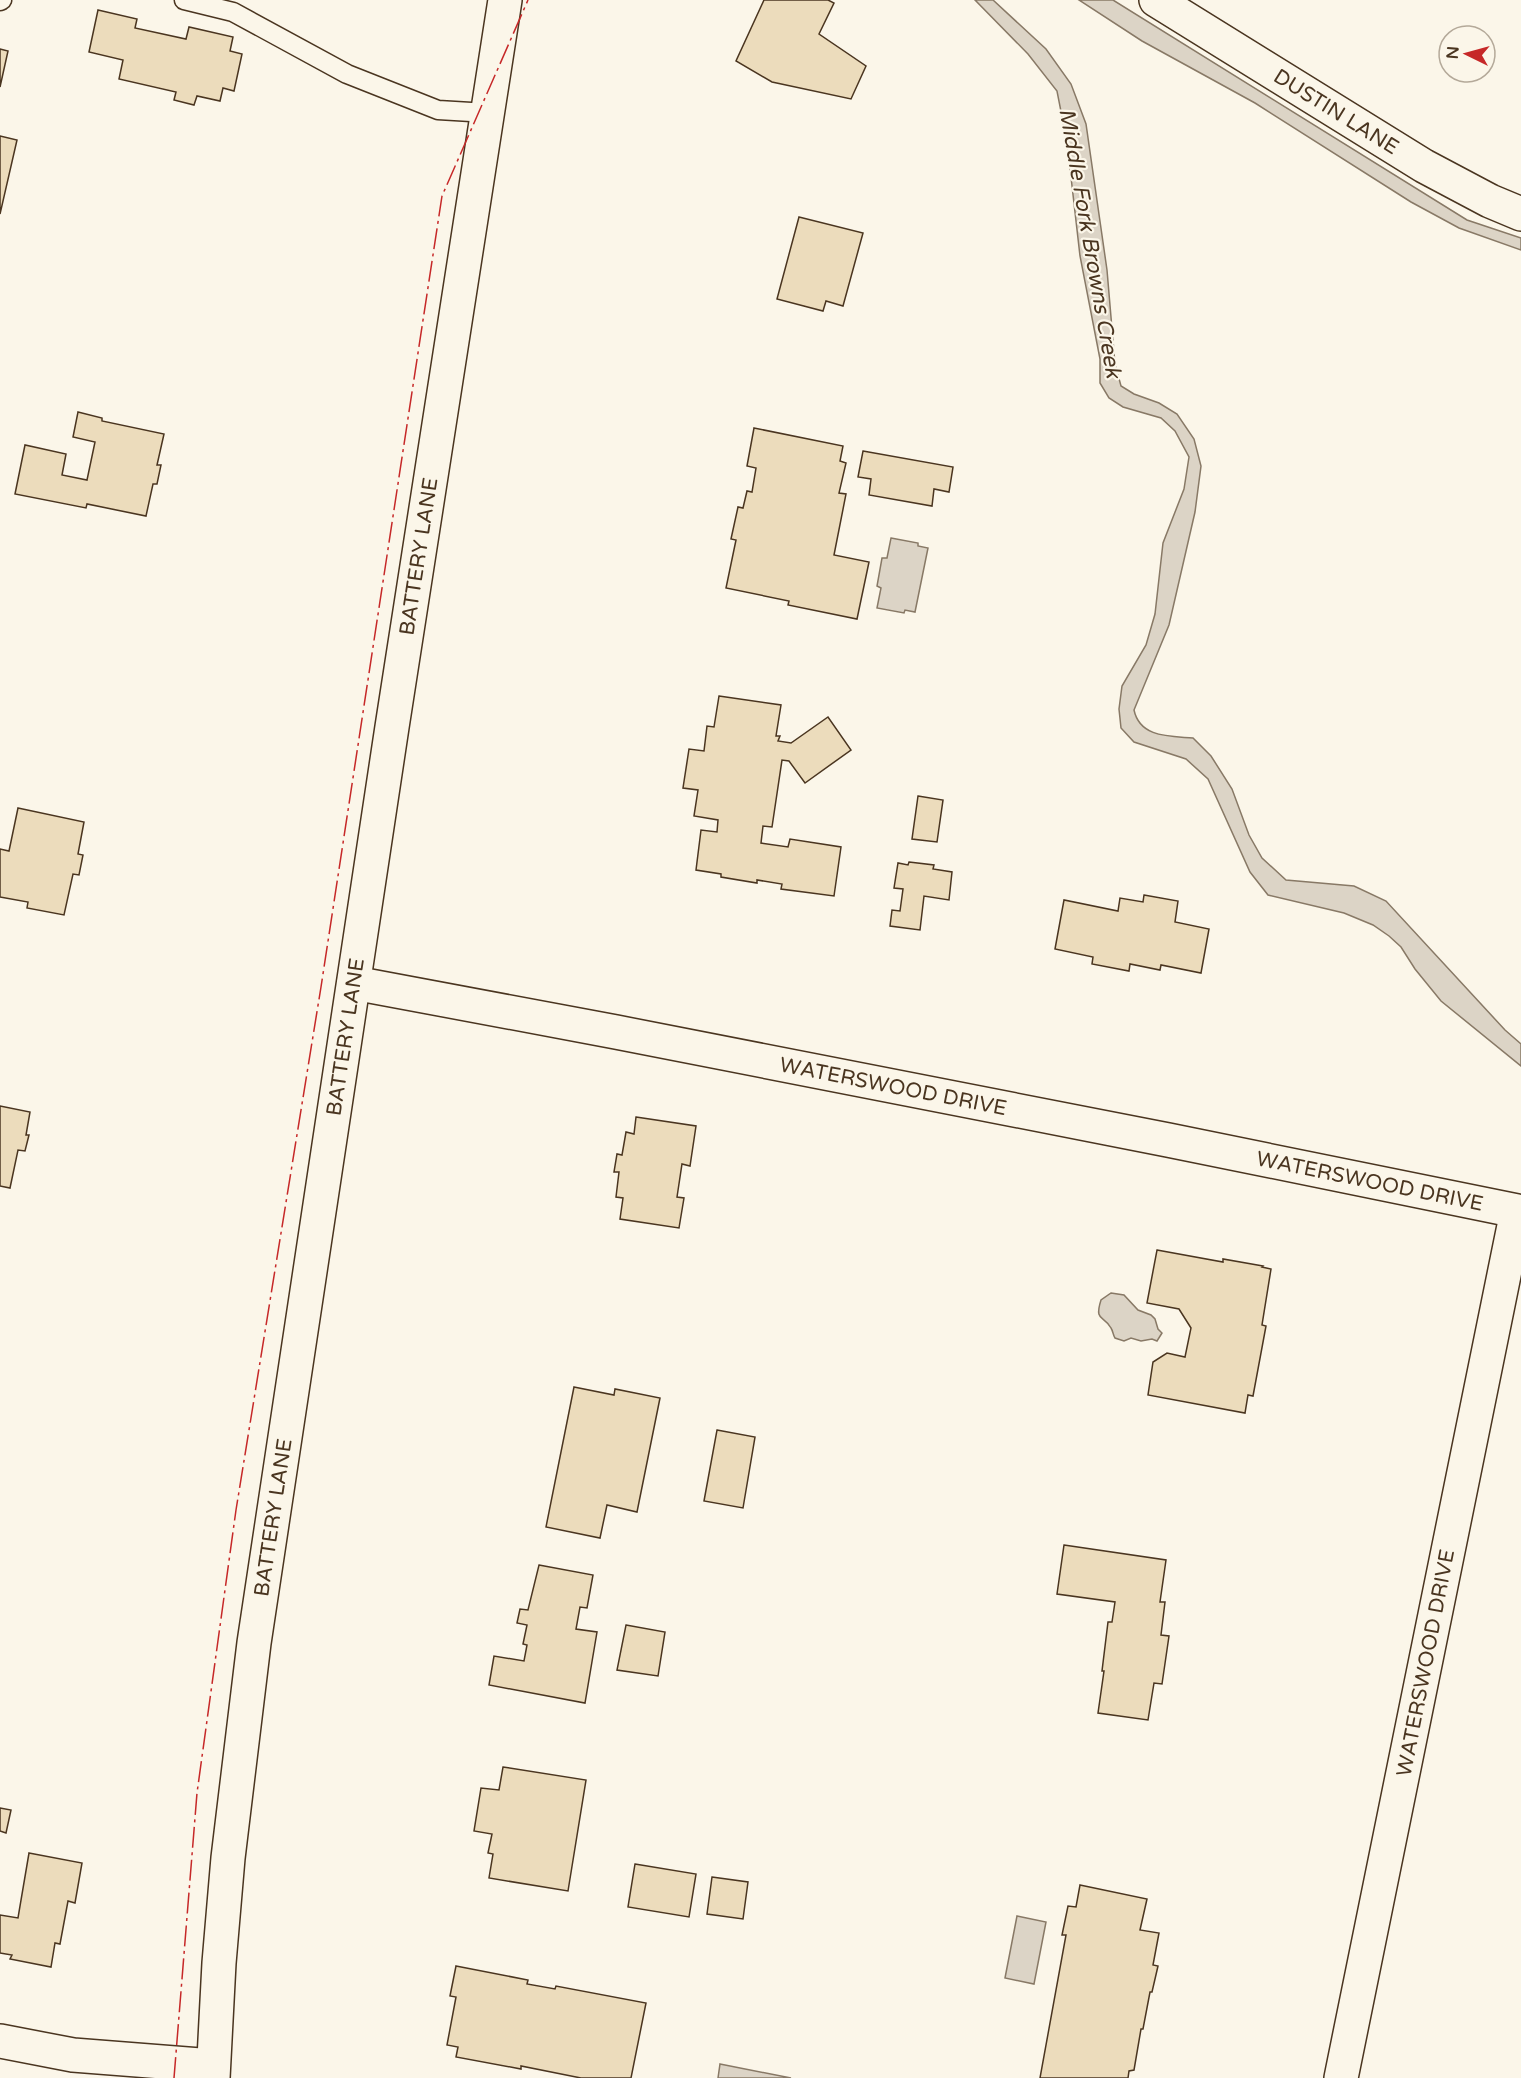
<svg xmlns="http://www.w3.org/2000/svg" width="1521" height="2078" font-family="'Varela Round',sans-serif">
<rect width="100%" height="100%" fill="#fbf6e9"/>
<g fill="#dcd4c6" stroke="#887966" stroke-width="1.5">
<path d="M975 0H993L1046 49 1071 84 1086 124 1107 270 1115 364 1121 386 1134 394 1159 403 1177 414 1194 439 1201 466 1195 512 1169 625 1134 710C1140 738 1170 736 1193 738L1211 756 1232 789 1249 835 1262 858 1286 880 1354 886 1386 901 1505 1030 1521 1044V1066L1441 1001 1415 969 1401 947 1389 936 1373 925 1344 913 1268 895 1250 872 1208 779 1186 759 1134 742 1121 728 1119 709 1122 686 1146 645 1155 614 1163 543 1184 489 1189 457 1175 431 1161 418 1123 407 1109 398 1100 383V359L1080 256 1067 142 1057 91 1028 54Z"/>
<polygon points="1079,0 1113,0 1467,220 1521,238 1521,250 1459,228 1411,202 1255,103 1142,41"/>
<polygon points="891,538 918,543 918,546 928,548 915,612 905,610 904,613 877,608 881,588 877,586 882,558 887,558"/>
<path d="M1111 1293 1124 1295 1138 1310 1151 1315 1155 1319 1158 1329 1162 1333 1157 1341 1152 1339 1141 1341 1131 1338 1124 1341 1115 1338C1113 1335 1113 1331 1111 1328 1104 1315 1094 1322 1101 1300Z"/>
<polygon points="1017,1916 1046,1922 1034,1984 1005,1978"/>
<polygon points="720,2064 791,2078 718,2078"/>
</g>
<g fill="#ecdcbc" stroke="#4a3520" stroke-width="1.5">
<polygon points="764,0 828,0 834,3 819,34 866,66 851,99 772,82 736,61"/>
<polygon points="98,10 137,19 135,28 186,39 189,27 233,37 230,51 242,54 234,91 223,88 220,101 197,96 194,105 174,100 176,92 119,79 123,60 89,52"/>
<polygon points="0,49 8,51 0,87"/>
<polygon points="0,136 17,140 0,214"/>
<polygon points="799,217 863,233 843,306 826,301 823,311 777,299"/>
<polygon points="78,412 102,418 102,421 164,434 157,465 161,465 157,484 153,484 146,516 87,504 86,508 15,494 25,445 66,454 62,475 87,480 95,442 73,437"/>
<polygon points="754,428 843,446 840,461 846,463 839,493 846,494 834,555 869,562 857,619 788,605 789,601 726,588 736,540 731,539 738,507 743,508 747,491 752,492 756,468 747,466"/>
<polygon points="863,451 953,467 949,492 934,489 932,506 869,495 871,479 858,477"/>
<polygon points="719,696 781,705 776,736 780,736 778,741 791,743 828,717 851,750 805,783 789,761 782,760 772,827 763,826 761,843 788,847 790,839 841,847 834,896 781,889 782,884 757,880 757,883 721,877 721,874 696,870 701,830 717,832 718,820 694,816 698,790 683,788 689,749 704,751 707,726 714,727"/>
<polygon points="918,796 943,800 937,842 912,839"/>
<polygon points="18,808 84,822 78,854 83,855 79,875 73,874 64,915 27,908 28,902 0,897 0,849 9,851"/>
<polygon points="909,862 934,865 933,869 952,872 949,900 924,896 920,930 890,926 892,910 900,911 903,889 894,888 898,863 908,865"/>
<polygon points="1144,895 1178,901 1175,922 1209,929 1201,973 1161,965 1160,970 1130,964 1129,971 1092,964 1093,957 1055,949 1064,900 1118,911 1120,898 1143,902"/>
<polygon points="0,1106 30,1112 26,1135 29,1135 25,1151 18,1150 10,1188 0,1186"/>
<polygon points="636,1117 696,1126 690,1166 682,1164 677,1197 684,1198 679,1228 620,1219 623,1198 616,1197 619,1172 614,1172 617,1154 622,1155 626,1132 634,1134"/>
<polygon points="1157,1250 1223,1262 1223,1259 1263,1266 1262,1267 1271,1269 1262,1325 1266,1326 1253,1396 1248,1395 1245,1413 1148,1395 1153,1362 1167,1353 1185,1357 1191,1328 1179,1309 1147,1303"/>
<polygon points="574,1387 614,1395 615,1389 660,1398 637,1512 607,1505 600,1538 546,1527"/>
<polygon points="717,1430 755,1437 743,1508 704,1501"/>
<polygon points="1064,1545 1166,1560 1160,1602 1165,1602 1161,1635 1169,1636 1162,1684 1154,1683 1148,1720 1098,1713 1104,1671 1102,1671 1108,1622 1112,1622 1115,1602 1057,1594"/>
<polygon points="539,1565 593,1575 587,1608 580,1607 576,1629 597,1632 585,1703 489,1685 494,1656 524,1661 527,1645 523,1644 527,1625 517,1623 520,1609 528,1610"/>
<polygon points="626,1625 665,1632 658,1676 617,1670"/>
<polygon points="503,1767 586,1780 568,1891 489,1878 493,1854 488,1853 492,1834 474,1831 481,1788 499,1790"/>
<polygon points="0,1808 11,1810 6,1833 0,1831"/>
<polygon points="29,1853 82,1863 75,1903 68,1901 60,1944 55,1943 51,1967 10,1959 12,1955 0,1953 0,1915 18,1918"/>
<polygon points="635,1864 696,1874 689,1917 628,1907"/>
<polygon points="712,1877 748,1882 743,1919 707,1914"/>
<polygon points="1080,1885 1147,1899 1140,1930 1159,1933 1153,1965 1158,1966 1152,1992 1150,1992 1143,2029 1141,2029 1134,2070 1129,2071 1128,2078 1040,2078 1066,1935 1062,1935 1068,1906 1076,1907"/>
<polygon points="456,1966 528,1980 527,1984 555,1989 556,1986 646,2003 631,2078 581,2078 521,2066 521,2069 456,2057 458,2047 447,2045 456,1997 450,1996"/>
</g>
<g fill="none" stroke-linecap="round" stroke-linejoin="round">
<defs>
<g id="lane">
<polyline points="184,0 233,12 347,74 438,110 488,113"/>
<polyline points="0,1 2,0"/>
</g>
<g id="street">
<path id="s1" d="M1156 0 1424 166 1490 201 1521 214"/>
<path id="s2" d="M354 983 616 1032 1168 1140 1517 1211 1341 2078"/>
<polyline points="0,2041 73,2055 213,2066"/>
</g>
<g id="secondary">
<path id="s3" d="M213 2078 219 1963 228 1858 254 1643 392 727 505 0"/>
</g>
</defs>
<use href="#lane" stroke="#4a3520" stroke-width="21"/>
<use href="#street" stroke="#4a3520" stroke-width="36"/>
<use href="#secondary" stroke="#4a3520" stroke-width="36"/>
<use href="#lane" stroke="#fbf6e9" stroke-width="18"/>
<use href="#street" stroke="#fbf6e9" stroke-width="33"/>
<use href="#secondary" stroke="#fbf6e9" stroke-width="33"/>
<polyline stroke="#c62828" stroke-width="1.5" stroke-dasharray="21 4.5 3 4.5" stroke-linecap="butt" points="174,2078 197,1793 236,1510 321,987 442,196 528,0"/>
</g>
<g text-anchor="middle" dominant-baseline="central" stroke-width="4.5" stroke-linejoin="round" paint-order="stroke">
<g font-size="21" fill="#4a3520" stroke="#fbf6e9">
<text stroke="none"><textPath href="#s1" startOffset="212">DUSTIN LANE</textPath></text>
<text stroke="none"><textPath href="#s3" startOffset="1536">BATTERY LANE</textPath></text>
<text stroke="none"><textPath href="#s3" startOffset="1050">BATTERY LANE</textPath></text>
<text stroke="none"><textPath href="#s2" startOffset="549">WATERSWOOD DRIVE</textPath></text>
<text stroke="none"><textPath href="#s2" startOffset="1035">WATERSWOOD DRIVE</textPath></text>
<text stroke="none"><textPath href="#s3" startOffset="564">BATTERY LANE</textPath></text>
<text transform="translate(1426 1663) rotate(-79)">WATERSWOOD DRIVE</text>
</g>
<g font-size="22" font-style="italic" fill="#4a3520" stroke="#fbf6e9">
<text transform="translate(1090 243) rotate(80)">Middle Fork Browns Creek</text>
</g>
</g>
<g transform="translate(1467 54) rotate(275)"><circle r="28" fill="#fbf6e9" stroke="#b4a999" stroke-width="1.5"/>
<path d="M0-4.5L10 22L0 15L-10 22Z" fill="#c62828"/>
<text y="-9" font-size="16" font-weight="bold" text-anchor="middle" fill="#4a3520">N</text>
</g>
</svg>
